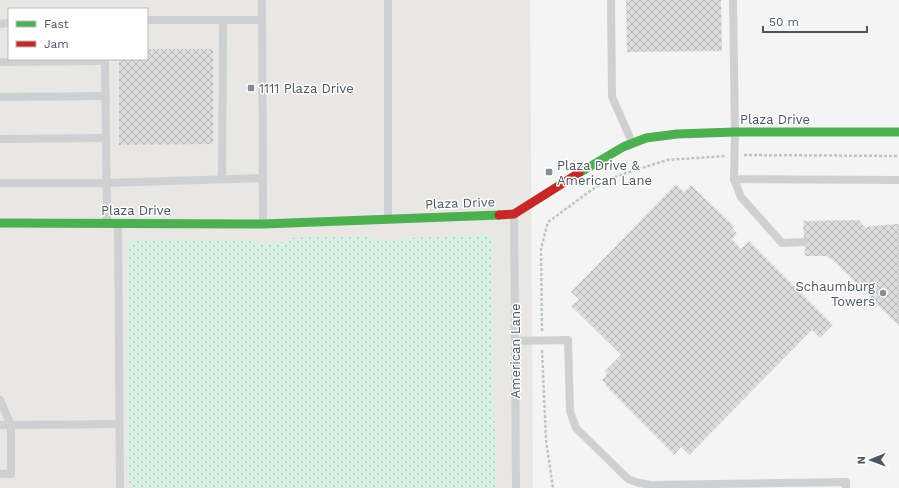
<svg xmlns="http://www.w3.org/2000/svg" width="899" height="488" font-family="'Work Sans',sans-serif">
<defs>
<pattern id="grass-dots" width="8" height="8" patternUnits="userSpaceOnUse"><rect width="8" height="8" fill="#d9f2e3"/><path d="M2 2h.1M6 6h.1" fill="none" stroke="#b2c7bb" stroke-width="1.8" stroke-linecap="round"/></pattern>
<pattern id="building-cross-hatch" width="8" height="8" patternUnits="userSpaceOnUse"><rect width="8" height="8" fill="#ddddde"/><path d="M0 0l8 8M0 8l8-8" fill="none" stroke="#b5b6b7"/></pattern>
</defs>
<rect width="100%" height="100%" fill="#f4f4f4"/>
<path fill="#e8e7e3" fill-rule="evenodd" d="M0 0H530L533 488H0ZM9 9H147V59H9Z"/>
<polygon fill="url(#grass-dots)" points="487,234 494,242 492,274 494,417 496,446 495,488 130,488 127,457 127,255 128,246 135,239 249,240 256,243 285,242 293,238 369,237 378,241 412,238 450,237"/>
<g fill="url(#building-cross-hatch)">
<polygon points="626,0 721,0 722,51 627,52"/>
<polygon points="147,49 213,49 213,144 119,145 119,59 147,59"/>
<polygon points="676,184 684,192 691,185 734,226 732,228 737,234 732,239 741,249 749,241 833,325 820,338 812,330 689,455 681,447 674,455 606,386 607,385 602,380 607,374 605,371 621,355 571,306 579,299 571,292"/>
<polygon points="859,220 866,228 870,226 899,224 899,326 834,261 826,256 805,256 803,221"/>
</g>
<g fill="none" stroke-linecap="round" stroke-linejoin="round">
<g stroke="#bcc7c4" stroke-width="2.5" stroke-dasharray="3 2" stroke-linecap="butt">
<polyline points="744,155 899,156"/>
<polyline points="542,331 541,249 548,222 593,189 617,176 667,160 725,156"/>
<polyline points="542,350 546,440 553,488"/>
</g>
<g stroke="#ced0d2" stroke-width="8">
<polyline points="262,0 263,223"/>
<polyline points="388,0 388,218"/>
<polyline points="611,0 612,97 632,142"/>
<polyline points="733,0 735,132 734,179 899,180"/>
<polyline points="147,20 262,20"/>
<polyline points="0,24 9,23"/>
<polyline points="105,59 107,222"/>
<polyline points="0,62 105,61"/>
<polyline points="0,97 106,96"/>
<polyline points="0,139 106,138"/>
<polyline points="222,179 223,20"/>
<polyline points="734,179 741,197 782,243 804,242"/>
<polyline points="0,183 107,183 262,178"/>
<polyline points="514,215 516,488"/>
<polyline points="118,224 120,488"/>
<polyline points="515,341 568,340 570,411 576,428 628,479 639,483 651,485 846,482 846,488"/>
<polyline points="0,400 11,425 119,424"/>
<polyline points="0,425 11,425 11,474 0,474"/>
</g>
<g stroke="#4caf50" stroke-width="9">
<polyline points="579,173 623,147 646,138 677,134 735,132 899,132"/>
<polyline points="0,223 263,224 499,215"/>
</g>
<polyline stroke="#c62828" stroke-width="9" points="499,215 514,214 579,173"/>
</g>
<g fill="#868d94" stroke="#fff" stroke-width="1.5">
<rect x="247" y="84" width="8" height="8" rx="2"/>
<rect x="545" y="168" width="8" height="8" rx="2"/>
<circle cx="883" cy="293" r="4"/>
</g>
<g text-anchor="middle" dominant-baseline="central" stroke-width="3" stroke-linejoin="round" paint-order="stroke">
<g font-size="13" fill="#4a5661" stroke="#fff" text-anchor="start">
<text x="259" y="88">1111 Plaza Drive</text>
<text x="557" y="165">Plaza Drive &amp;<tspan x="557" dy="15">American Lane</tspan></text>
<text x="875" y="286" text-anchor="end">Schaumburg<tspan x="875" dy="15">Towers</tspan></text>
</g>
<g font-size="13" fill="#4a5661" stroke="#fff">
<text x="775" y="119">Plaza Drive</text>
<text transform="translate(460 203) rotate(-2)">Plaza Drive</text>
<text x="136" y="210">Plaza Drive</text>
<text transform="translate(515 351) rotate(-90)">American Lane</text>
</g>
</g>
<rect x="8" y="8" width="140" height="52" fill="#ffffff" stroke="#b7bbc0"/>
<rect x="16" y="21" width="20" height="6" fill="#4caf50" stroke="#b7bbc0"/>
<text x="44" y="28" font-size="12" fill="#4a5661">Fast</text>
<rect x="16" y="41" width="20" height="6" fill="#c62828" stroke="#b7bbc0"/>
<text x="44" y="48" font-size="12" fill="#4a5661">Jam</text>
<g transform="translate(871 460) rotate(269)" stroke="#ffffff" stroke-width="3" paint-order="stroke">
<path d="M0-3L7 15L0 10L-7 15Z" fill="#4a5661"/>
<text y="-6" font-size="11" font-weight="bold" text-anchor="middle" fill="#4a5661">N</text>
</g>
<path d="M763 26v6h104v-6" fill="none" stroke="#4a5661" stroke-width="2"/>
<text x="769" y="26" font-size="12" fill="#4a5661" stroke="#ffffff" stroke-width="3" paint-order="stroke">50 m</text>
</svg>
